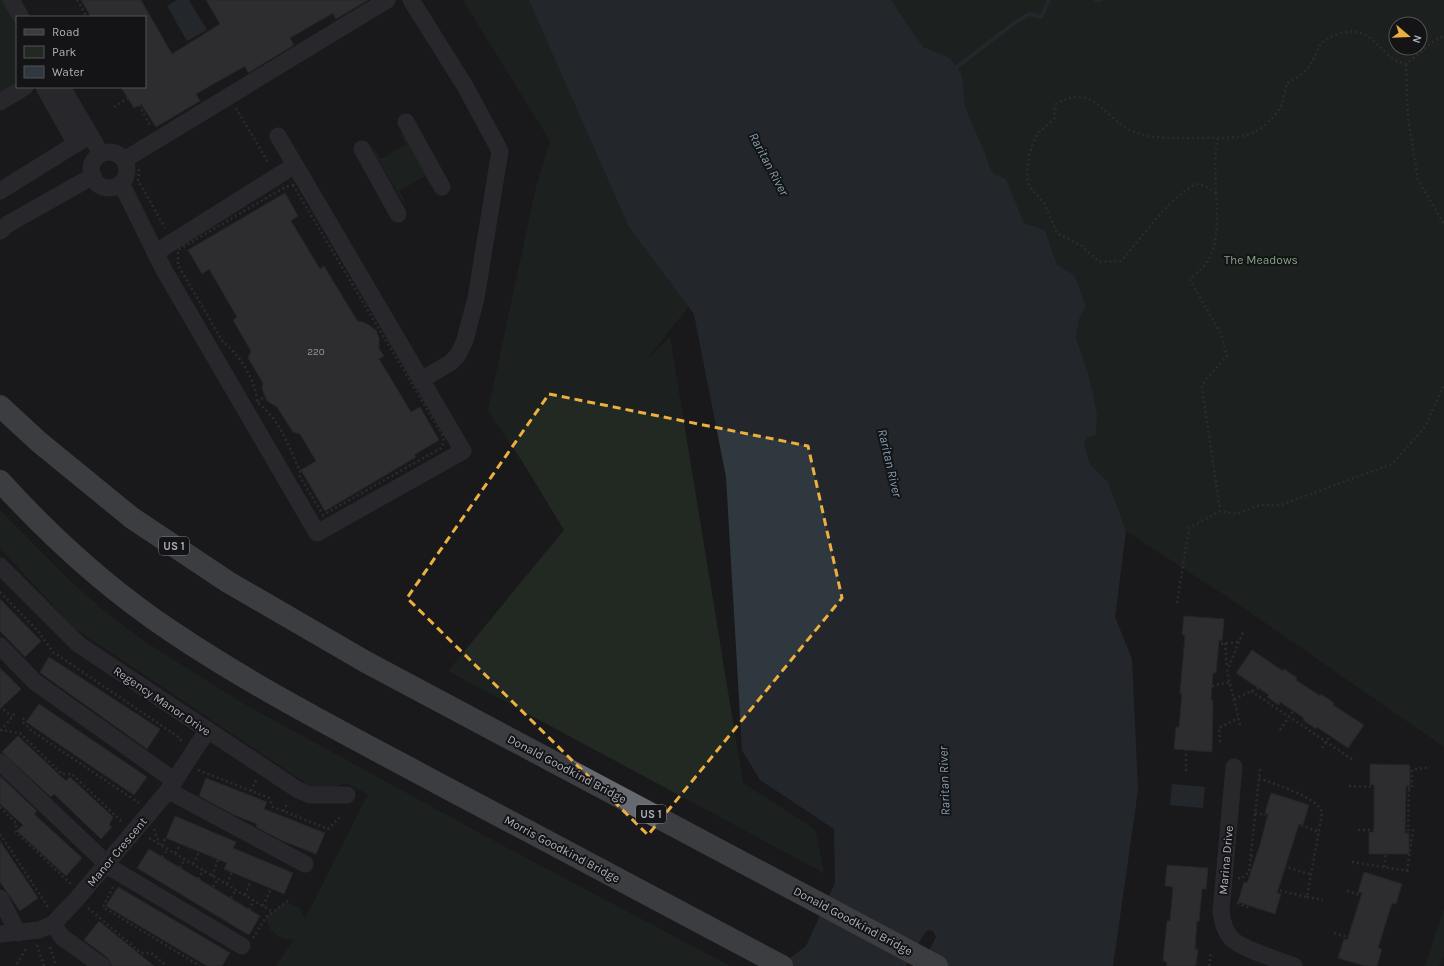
<svg xmlns="http://www.w3.org/2000/svg" width="1444" height="966" font-family="Karla,sans-serif">
<rect width="100%" height="100%" fill="#19191b"/>
<g fill="#212922" fill-rule="evenodd">
<polygon points="0,0 6,0 17,20 17,85 0,95"/>
<polygon points="463,0 586,0 690,305 647,359 670,337 743,783 815,829 824,873 448,671 564,530 522,461 488,411 536,187 550,141"/>
<path d="M891 0H1444V747L1238 604 1126 531 1108 482 1090 464 1084 443 1087 437 1088 373 1076 338 1079 319 1086 306 1074 276 1057 265 1045 230 1024 223 1006 179 994 174 990 168 985 153 965 107 962 75 950 58 923 47ZM1396 24H1420V48H1396Z"/>
<polygon points="402,133 432,185 430,185 425,176 399,191 405,201 403,202 373,151 375,149 381,159 406,144 400,135"/>
<path d="M0 510 67 578 110 616 147 643 244 704 500 844 730 966H276L294 939C279 941 268 931 266 917L286 902 300 908 305 919 368 794 345 783 325 790 310 786 74 628 0 548Z"/>
<polygon points="1444,908 1444,956 1439,966 1425,966"/>
</g>
<g fill="#2f383e">
<polygon points="177,0 189,0 207,30 187,41 167,6"/>
<polygon points="529,0 891,0 923,47 950,58 962,75 965,107 985,153 990,168 994,174 1006,179 1024,223 1045,230 1057,265 1074,275 1086,306 1079,319 1076,338 1088,373 1097,414 1096,435 1087,437 1084,443 1090,464 1108,482 1126,531 1115,617 1132,659 1138,790 1113,966 780,966 806,946 835,883 834,829 760,780 742,750 726,477 694,314 629,227"/>
<polygon points="1172,784 1205,787 1203,808 1170,805"/>
</g>
<polygon fill="#19191b" points="928,930 933,931 936,937 921,966 906,966 924,934"/>
<g fill="none" stroke-linecap="round" stroke-linejoin="round">
<g stroke="#2f383e" stroke-width="4">
<polyline points="1096,0 1101,0"/>
<polyline points="953,70 1013,24 1029,14 1041,17 1049,0"/>
</g>
</g>
<g fill="#46464b" stroke="#333337">
<polygon points="81,0 141,0 172,54 220,24 206,0 368,0 336,19 333,13 290,38 294,45 248,73 245,66 196,94 200,101 156,127 141,104 134,108 121,87 145,87 145,17 91,17"/>
<polygon points="285,193 298,216 291,221 320,269 324,266 358,322 360,321 367,324 376,330 379,338 379,349 384,356 379,359 411,412 420,407 439,440 414,455 416,457 325,511 301,470 316,461 300,434 293,432 277,407 267,401 262,389 263,383 248,358 251,351 233,320 237,317 209,269 202,274 188,250"/>
<polygon points="0,599 41,641 25,657 0,631"/>
<polygon points="1184,616 1224,619 1222,641 1219,640 1216,673 1213,673 1212,686 1211,700 1213,701 1212,752 1174,749 1176,727 1179,727 1182,694 1180,694 1185,635 1182,635"/>
<polygon points="1252,650 1283,671 1284,669 1297,678 1296,680 1320,696 1321,694 1334,703 1333,705 1364,725 1348,748 1317,727 1316,729 1303,720 1304,718 1280,702 1279,705 1267,697 1269,695 1236,673"/>
<polygon points="49,657 160,729 147,749 42,674 40,672"/>
<polygon points="0,668 21,689 0,709"/>
<polygon points="39,704 147,777 134,795 26,722"/>
<polygon points="18,736 66,781 70,777 113,817 109,825 112,827 101,839 54,794 51,797 2,752"/>
<polygon points="1370,764 1410,765 1410,786 1406,786 1405,833 1409,833 1409,854 1369,854 1369,832 1374,832 1374,785 1370,785"/>
<polygon points="0,776 37,811 34,814 82,858 66,876 17,831 23,825 0,804"/>
<polygon points="206,778 267,802 264,809 325,833 316,854 283,841 256,827 257,824 234,815 199,796"/>
<polygon points="1271,793 1309,805 1303,825 1299,824 1277,893 1281,894 1275,914 1238,902 1244,882 1247,883 1260,845 1268,814 1265,813"/>
<polygon points="175,816 236,842 233,848 293,873 284,894 224,869 227,863 166,838"/>
<polygon points="0,841 38,898 20,911 0,882"/>
<polygon points="149,849 260,916 249,935 137,868"/>
<polygon points="1167,865 1208,868 1206,889 1202,889 1199,922 1197,921 1195,949 1198,949 1196,965 1193,966 1166,966 1167,962 1163,961 1167,921 1170,921 1173,887 1165,886"/>
<polygon points="1364,872 1402,884 1396,904 1392,903 1378,948 1382,949 1377,966 1365,966 1338,958 1344,939 1347,940 1362,893 1358,892"/>
<polygon points="118,887 230,953 222,966 207,966 106,906"/>
<polygon points="99,921 154,966 112,966 108,958 84,940"/>
</g>
<g fill="none" stroke-linecap="round" stroke-linejoin="round">
<g stroke="#404247" stroke-width="2.5" stroke-dasharray="2 3" stroke-linecap="butt">
<polyline points="77,0 87,17"/>
<polyline points="1406,64 1408,118 1418,180 1444,224"/>
<polyline points="139,105 150,125 148,126"/>
<polyline points="114,107 128,98"/>
<polyline points="236,108 269,164"/>
<path d="M1218 138C1209 172 1226 228 1209 259 1205 267 1195 273 1190 280L1221 334 1227 356C1219 366 1207 375 1202 387L1220 511"/>
<polyline points="139,169 138,180 165,228"/>
<path d="M293 185 443 436 444 442 441 448 323 515 299 475 300 471C289 447 279 418 257 402 257 383 239 353 223 342L178 265V250L285 187Z"/>
<path d="M1216 193 1205 186 1196 184C1164 202 1145 235 1121 261L1099 262 1082 246 1057 233 1044 203 1029 186 1027 177 1029 156 1033 143 1038 133 1054 119 1056 104C1097 80 1105 125 1140 134 1159 139 1178 138 1198 138 1225 137 1252 142 1271 119 1275 115 1280 109 1282 104 1284 98 1285 90 1287 83 1295 79 1305 73 1310 65 1319 50 1317 40 1338 34 1376 23 1376 57 1406 64L1434 41 1444 36"/>
<polyline points="257,402 264,397"/>
<polyline points="0,592 38,631 53,652 180,738 182,743"/>
<polyline points="1177,603 1189,528 1220,511 1237,514 1260,505 1281,505 1392,464 1425,427 1444,385"/>
<polyline points="1225,643 1227,668"/>
<polyline points="1216,644 1239,642"/>
<polyline points="1212,686 1230,682"/>
<polyline points="1251,691 1353,760"/>
<polyline points="1234,699 1258,688"/>
<polyline points="0,706 12,717"/>
<polyline points="24,718 22,721 32,731 139,803"/>
<polyline points="1240,725 1227,671 1243,632"/>
<polyline points="0,730 20,733 62,774 72,774 123,823"/>
<polyline points="1280,730 1293,711"/>
<polyline points="1,731 16,712"/>
<polyline points="1220,742 1219,728 1238,718"/>
<polyline points="1322,748 1330,736"/>
<polyline points="198,770 269,798 273,807 328,829 341,816"/>
<polyline points="1186,771 1186,750"/>
<path d="M1259 778C1273 784 1319 797 1322 813L1307 897 1277 890"/>
<polyline points="1349,786 1376,787"/>
<polyline points="1403,788 1412,788 1412,770 1430,767"/>
<polyline points="251,791 256,780"/>
<polyline points="0,807 16,823 16,832 71,884"/>
<polyline points="283,811 288,802"/>
<polyline points="1255,813 1266,815"/>
<polyline points="1296,824 1320,832"/>
<polyline points="154,829 159,843"/>
<polyline points="1358,830 1376,830"/>
<polyline points="0,834 48,907"/>
<polyline points="149,838 273,912"/>
<polyline points="161,845 166,838"/>
<polyline points="175,853 181,844"/>
<polyline points="1251,856 1258,858"/>
<polyline points="162,857 168,849"/>
<polyline points="1352,862 1409,871"/>
<polyline points="193,864 199,852"/>
<polyline points="1284,866 1312,875"/>
<polyline points="1384,867 1386,854"/>
<polyline points="180,868 185,859"/>
<polyline points="1407,871 1413,830 1408,830 1409,788"/>
<polyline points="212,876 218,860"/>
<polyline points="1238,878 1241,879 1249,872 1260,768"/>
<polyline points="198,879 204,870"/>
<polyline points="227,884 232,872"/>
<polyline points="113,887 103,907 200,966"/>
<polyline points="213,887 218,879"/>
<polyline points="1347,891 1363,896"/>
<polyline points="245,895 250,882"/>
<polyline points="1307,897 1323,900"/>
<polyline points="231,898 236,890"/>
<polyline points="1237,903 1250,908"/>
<polyline points="263,906 271,889"/>
<polyline points="88,908 141,953 151,953 167,966"/>
<polyline points="249,910 254,900"/>
<polyline points="1334,933 1351,938"/>
<polyline points="253,938 266,917 289,900"/>
<polyline points="37,945 44,966"/>
<polyline points="50,947 56,966"/>
<polyline points="17,964 27,947"/>
<polyline points="1209,966 1211,952"/>
</g>
<g stroke="#3a3b40" stroke-width="17">
<polyline points="11,0 21,17"/>
<polyline points="411,0 465,86 500,151 476,298 465,340 458,355 450,363 421,380"/>
<polyline points="44,87 76,144"/>
<polyline points="62,87 96,145"/>
<polyline points="0,102 25,87"/>
<polyline points="406,122 442,187"/>
<polyline points="362,149 398,214"/>
<circle cx="109" cy="170" r="18"/>
<polyline points="124,160 387,0"/>
<polyline points="121,183 164,270 317,533 463,451 278,136"/>
<polyline points="0,191 90,135"/>
<polyline points="0,231 8,224 93,176"/>
<polyline points="155,253 295,165"/>
<polyline points="0,566 78,644 298,790 310,795 347,795"/>
<polyline points="0,646 35,682 175,781"/>
<polyline points="0,762 107,864"/>
<path d="M1234 767 1221 912C1223 922 1224 930 1231 938 1241 949 1279 960 1294 966"/>
<polyline points="169,791 305,864"/>
<polyline points="106,865 242,946"/>
<polyline points="0,898 18,933"/>
<polyline points="53,924 62,937 102,966"/>
<polyline points="0,934 39,930 53,924 75,901 167,792 207,731"/>
</g>
<g stroke="#666970" stroke-width="22">
<polyline points="0,406 39,442 132,518 228,582 366,662 937,966"/>
<path d="M0 481C51 537 108 589 171 631 257 689 350 736 441 785 555 845 669 906 782 966"/>
</g>
</g>
<path d="M0 0H1444V966H0ZM549 394 808 446 842 598 648 835 407 598Z" fill="#19191b" fill-opacity=".55" fill-rule="evenodd"/>
<path fill="none" stroke="#ecb040" stroke-width="3" stroke-dasharray="8 5" stroke-linejoin="round" d="M549 394 808 446 842 598 648 835 407 598Z"/>
<g text-anchor="middle" dominant-baseline="central" stroke-width="4" stroke-linejoin="round" paint-order="stroke">
<g font-size="10" fill="#92969e">
<text x="316" y="352">220</text>
</g>
<g fill="#141416" stroke="#7e8189" stroke-width="1">
<rect x="159" y="537" width="30" height="18" rx="3"/>
<rect x="636" y="805" width="30" height="18" rx="3"/>
</g>
<g font-size="11" font-weight="bold" fill="#acb0ba">
<text x="174" y="546">US 1</text>
<text x="651" y="814">US 1</text>
</g>
<g font-size="12" fill="#83a485" stroke="#141416">
<text x="1261" y="260">The Meadows</text>
</g>
<g font-size="12" fill="#acb0ba" stroke="#141416">
<text transform="translate(162 701) rotate(34)">Regency Manor Drive</text>
<text transform="translate(567 769) rotate(28)">Donald Goodkind Bridge</text>
<text transform="translate(562 849) rotate(28)">Morris Goodkind Bridge</text>
<text transform="translate(117 852) rotate(-50)">Manor Crescent</text>
<text transform="translate(1226 860) rotate(-85)">Marina Drive</text>
<text transform="translate(853 921) rotate(28)">Donald Goodkind Bridge</text>
</g>
<g font-size="13" font-style="italic" fill="#849eb3" stroke="#141416">
<text transform="translate(769 164) rotate(62)">Raritan River</text>
<text transform="translate(890 463) rotate(77)">Raritan River</text>
<text transform="translate(944 781) rotate(-92)">Raritan River</text>
</g>
</g>
<rect x="16" y="16" width="130" height="72" fill="#141416" stroke="#515258"/>
<rect x="24" y="29" width="20" height="6" fill="#3a3b40" stroke="#515258"/>
<text x="52" y="36" font-size="12" fill="#acb0ba">Road</text>
<rect x="24" y="46" width="20" height="12" fill="#212922" stroke="#515258"/>
<text x="52" y="56" font-size="12" fill="#acb0ba">Park</text>
<rect x="24" y="66" width="20" height="12" fill="#2f383e" stroke="#515258"/>
<text x="52" y="76" font-size="12" fill="#acb0ba">Water</text>
<g transform="translate(1408 36) rotate(109)"><circle r="19" fill="#141416" stroke="#515258"/>
<path d="M0-3L7 15L0 10L-7 15Z" fill="#ecb040"/>
<text y="-6" font-size="11" font-weight="bold" text-anchor="middle" fill="#acb0ba">N</text>
</g>
</svg>
